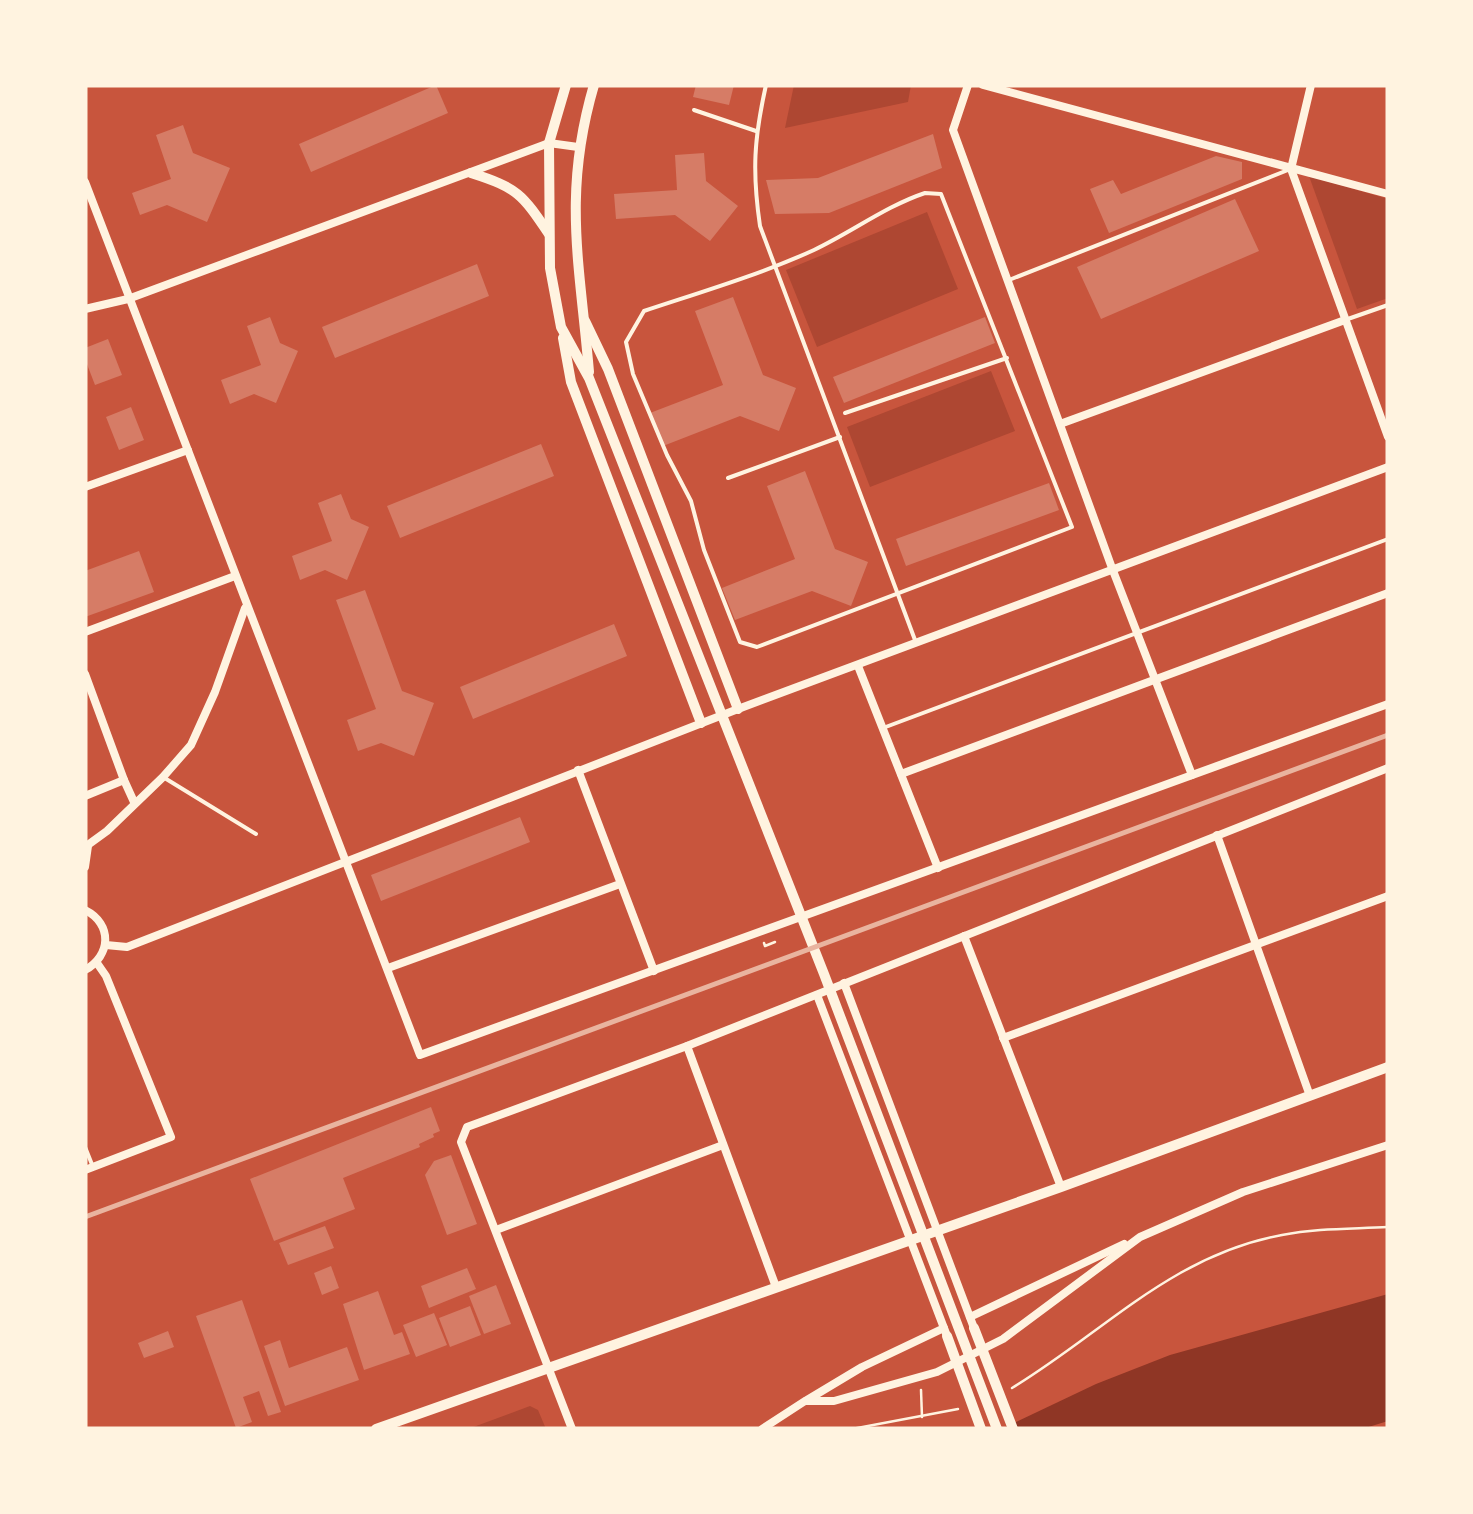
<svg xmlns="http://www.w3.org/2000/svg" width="1473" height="1514" font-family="'Golos Text',sans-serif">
<rect width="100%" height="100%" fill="#c8553d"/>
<g fill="#ae4732">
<polygon points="794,85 911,85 908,102 785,128"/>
<polygon points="1309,176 1388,199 1388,298 1357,309"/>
<polygon points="927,212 958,289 817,347 786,270"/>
<polygon points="991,371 1015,431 870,487 847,427"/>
<polygon points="530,1406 538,1410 546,1429 468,1429"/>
</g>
<polygon fill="#8f3625" points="1388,1294 1388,1421 1362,1429 1001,1429 1096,1384 1170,1355"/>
<g fill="#d67c66">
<polygon points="436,85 448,113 311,172 299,144"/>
<polygon points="696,85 734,85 729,105 693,97"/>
<polygon points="183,125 193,153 230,168 207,222 167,205 140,215 132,193 171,179 156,135"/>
<polygon points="933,134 942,168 829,213 775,214 766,180 818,178"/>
<polygon points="704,153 706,181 738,206 710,241 675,215 616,219 614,194 677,190 675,155"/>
<polygon points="1216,156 1242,162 1242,179 1109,233 1090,189 1113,180 1121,194"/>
<polygon points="1235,199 1259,251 1101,319 1077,267"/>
<polygon points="477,264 489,296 335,358 322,327"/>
<polygon points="733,297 763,375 796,388 779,431 740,416 663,446 650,413 723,385 695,311"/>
<polygon points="270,317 280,343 298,351 276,403 254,394 230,404 221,380 261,365 247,326"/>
<polygon points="985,317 995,343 844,403 833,377"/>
<polygon points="108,339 122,375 95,385 85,359 85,348"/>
<polygon points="131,407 144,440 119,450 106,417"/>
<polygon points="541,444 554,476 400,538 387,506"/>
<polygon points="805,471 835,549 868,562 851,606 812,591 735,620 722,588 795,559 767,486"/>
<polygon points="1049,483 1059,510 906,566 896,539"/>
<polygon points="341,494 351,519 369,527 347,580 325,570 300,580 292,556 332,541 318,503"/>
<polygon points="139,551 154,592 85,617 85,571"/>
<polygon points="365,590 402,691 434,703 414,756 381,743 358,751 347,720 376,709 336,600"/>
<polygon points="614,624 627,656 473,719 460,687"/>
<polygon points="520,817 530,842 381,901 371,875"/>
<polygon points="431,1107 440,1131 433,1134 434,1137 419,1144 420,1147 343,1178 355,1209 274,1241 250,1179"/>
<polygon points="451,1155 477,1224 447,1235 425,1175 434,1161"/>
<polygon points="325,1226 334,1248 288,1265 279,1243"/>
<polygon points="331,1266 339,1288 322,1295 314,1273"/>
<polygon points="467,1268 476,1289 429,1308 421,1286"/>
<polygon points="496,1285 511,1324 484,1334 469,1296"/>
<polygon points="378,1291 394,1335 402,1332 410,1354 364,1370 343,1304"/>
<polygon points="242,1300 281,1412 268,1416 259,1391 243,1397 252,1422 236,1428 196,1316"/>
<polygon points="470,1306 481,1335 450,1347 439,1318"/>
<polygon points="434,1313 447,1345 416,1357 403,1325"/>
<polygon points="168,1331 174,1347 144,1358 138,1343"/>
<polygon points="280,1340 289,1368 347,1347 359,1380 285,1406 264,1346"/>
</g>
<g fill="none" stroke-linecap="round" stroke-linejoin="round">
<g stroke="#fff3e0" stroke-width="2.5">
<polyline points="764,943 765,946 775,942"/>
<path d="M1012 1388C1103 1333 1172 1255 1282 1235 1317 1228 1352 1229 1388 1227"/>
<polyline points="921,1390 922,1417"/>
<polyline points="852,1429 958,1409"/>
</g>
<g stroke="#fff3e0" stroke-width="4">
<path d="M766 85C754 139 752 171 760 226L915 640"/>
<polyline points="694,110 756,131"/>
<path d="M925 193 941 194 1072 527 757 647 740 642 704 550 691 501 667 455 633 374 626 342 644 311C701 292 759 275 814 250 852 232 886 206 925 193Z"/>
<polyline points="1009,280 1288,170"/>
<polyline points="1345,320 1388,305"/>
<polyline points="845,413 1007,358"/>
<polyline points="728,478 840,437"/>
<polyline points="883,728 1388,539"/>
<polyline points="163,777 256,834"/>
<polyline points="85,1147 93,1167"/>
</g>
<g stroke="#fff3e0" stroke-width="8">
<polyline points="968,85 953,130 1112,568 1192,775"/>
<polyline points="983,85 1388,194"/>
<polyline points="1311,85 1291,169 1388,437"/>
<polyline points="85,182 420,1055 1388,704"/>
<polyline points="85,309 128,299 549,143 578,147"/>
<polyline points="1060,424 1345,320"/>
<polyline points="85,487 188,450"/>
<polyline points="85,632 235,576"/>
<polyline points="858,666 938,868"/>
<polyline points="85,674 124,780"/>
<polyline points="578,770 654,971"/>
<polyline points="901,774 1388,593"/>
<polyline points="85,796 124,780 134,802"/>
<polyline points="1217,835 1310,1096"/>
<polyline points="85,847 107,831 163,777 191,745 215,692 245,608"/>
<polyline points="85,867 88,846"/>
<path d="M85 910C113 924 111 956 85 970"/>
<polyline points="964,936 1061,1187"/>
<polyline points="106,945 127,947 738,709 1388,467"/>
<polyline points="388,968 620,884"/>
<polyline points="844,983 974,1328"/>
<polyline points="817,995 947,1336"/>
<polyline points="1003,1038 1388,896"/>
<polyline points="687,1046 776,1287"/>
<polyline points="85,1170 171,1137 106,976 97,963"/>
<polyline points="496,1230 723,1145"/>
<polyline points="970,1317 1124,1244"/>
<polyline points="807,1400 862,1367 944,1328"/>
<polyline points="572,1429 461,1142 467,1127 687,1046 1388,768"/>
<polyline points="762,1429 805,1401 834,1401 937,1372 1003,1339 1140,1237 1243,1192 1388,1145"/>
</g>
<g stroke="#fff3e0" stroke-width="10">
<polyline points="566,85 549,143 550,268 561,327 589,378 824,974 997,1429"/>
<path d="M471 173C518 188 522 194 549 234"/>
<polyline points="585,321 608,369 738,709"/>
<polyline points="563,338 571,382 701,723"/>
<path d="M589 372C580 264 562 194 594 85"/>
<polyline points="974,1328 1013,1429"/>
<polyline points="947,1336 981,1429"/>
<polyline points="376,1429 1061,1187 1388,1067"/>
</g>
<polyline stroke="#e9b49f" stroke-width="5" points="85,1217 1388,735"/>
</g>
<rect width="1473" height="1514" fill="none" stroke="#fff3e0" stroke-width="175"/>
</svg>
